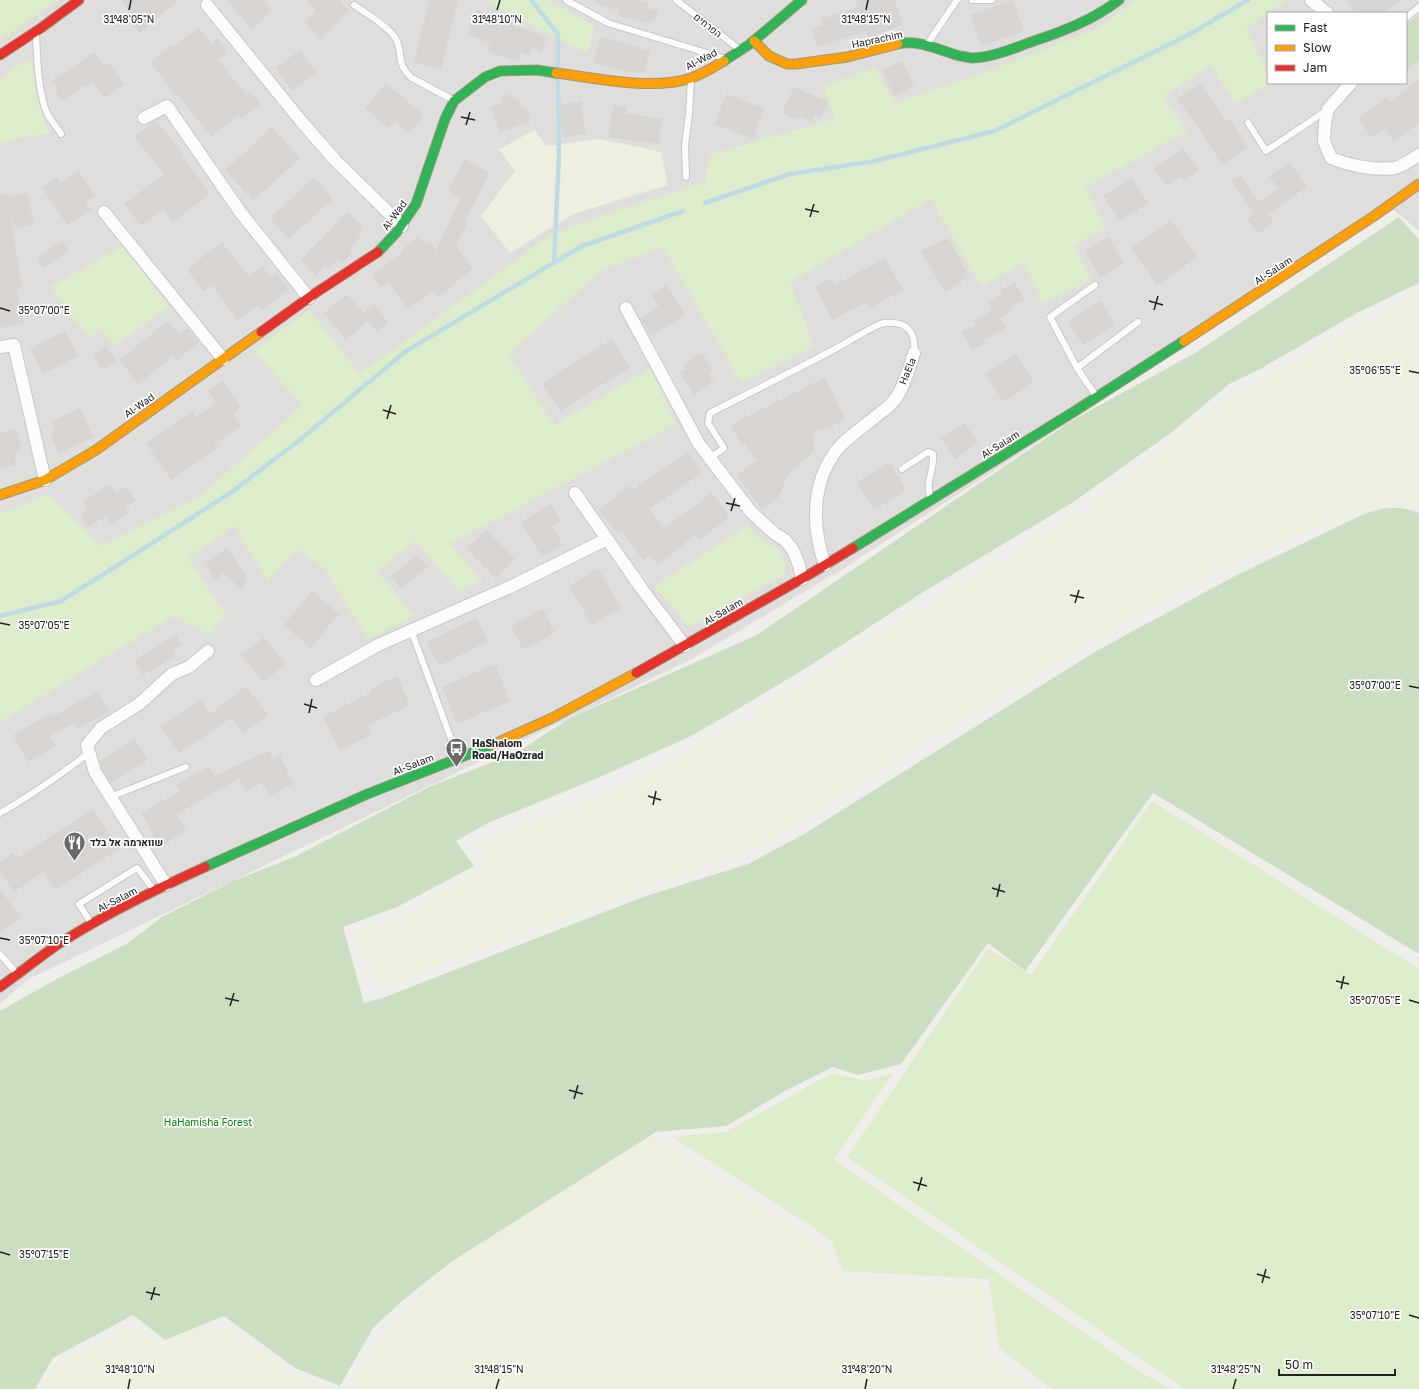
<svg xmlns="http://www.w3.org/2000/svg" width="1419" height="1389" font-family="'Golos Text',Heebo,sans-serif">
<rect width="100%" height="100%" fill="#f0eeeb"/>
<path fill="#dfdedc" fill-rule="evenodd" d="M0 0H1419V231L1394 210 846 567 690 660 27 980 0 1004ZM1268 13H1406V83H1268Z"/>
<g fill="#efefdf">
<polygon points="535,130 546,146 600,139 661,152 668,185 573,214 510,253 481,216 515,171 499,149"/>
<polygon points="1419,291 1419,504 1402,500 1347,515 1211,572 930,739 771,841 379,989 353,931 400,918 486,864 473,845 608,793 741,722 884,630 1085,509 1231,396"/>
<polygon points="651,1135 820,1243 840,1278 984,1285 988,1356 1034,1389 350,1389 387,1329 451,1262"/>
<polygon points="130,1325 163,1345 188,1332 223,1326 288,1371 330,1389 42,1389 55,1365"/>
</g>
<g fill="#ddeccb">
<polygon points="0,0 58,0 9,34 0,39"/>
<polygon points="483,0 548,0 595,26 587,53"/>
<polygon points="1136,0 1287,0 1246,28 1268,73 1268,83 1271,83 1236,103 1211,66 1163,97 1188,131 1085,187 1106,229 1074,245 1091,280 1043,303 1023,263 981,286 931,199 790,282 814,346 741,383 663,247 602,270 509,354 554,425 650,368 677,424 450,544 482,580 459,592 415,541 378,571 414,616 368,639 323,567 297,550 267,581 234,526 188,558 226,615 210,634 173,616 0,722 0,513 48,494 101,546 201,495 302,406 254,350 309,310 360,374 550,235 614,211 705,183 709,155 835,119 824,86 875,67 895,103 1015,61 1095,29"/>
<polygon points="31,57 36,94 41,114 50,133 0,142 0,79"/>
<polygon points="123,246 169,307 115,345 101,330 89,339 51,287"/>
<polygon points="748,525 756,536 779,549 786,564 784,575 689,627 654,586"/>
<polygon points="1152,801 1419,969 1419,1389 1185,1389 847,1157 988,949 1031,975"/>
<polygon points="833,1073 865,1081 893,1073 834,1160 1141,1372 1170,1389 1052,1389 999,1348 989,1279 842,1271 832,1242 813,1227 672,1137 725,1132"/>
</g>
<g fill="#cbdec1">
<polygon points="1419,15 1419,60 1406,70 1406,25"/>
<path d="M1399 217 1419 240V283L1357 313 1260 369 1229 384 1172 432 1072 503 920 594 811 665 726 716 689 737 600 777 488 823 456 841 474 866 397 907 343 927 364 1003 385 997 643 897 748 864 804 834 1098 650 1235 576 1364 514C1386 507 1396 505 1419 513V954L1153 793 1025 971 988 943 901 1064 858 1075 833 1067 785 1091 726 1126 656 1132 451 1262 402 1301 373 1328 340 1386 295 1368 224 1316 165 1340 133 1315 53 1358 35 1389H0V1011L55 980 128 943 162 917 233 881 294 857 431 786 516 753 570 718 757 635 1071 421 1195 353Z"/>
</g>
<polygon fill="#e0dfde" points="133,849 152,877 75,922 59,895"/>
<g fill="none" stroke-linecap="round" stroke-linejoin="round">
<g stroke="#bfdbe3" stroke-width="4.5">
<polyline points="531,0 558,34 558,69"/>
<polyline points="705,203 790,174 875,161 995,131 1188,35 1248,0"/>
<polyline points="554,262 559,155 558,76"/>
<polyline points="0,616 61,601 140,551 233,491 301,439 406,351 582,246 683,211"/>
</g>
</g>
<g fill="#d7d4d2">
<polygon points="121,0 178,0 140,33 125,15 130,11"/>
<polygon points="227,0 264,0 272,11 251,29"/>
<polygon points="306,0 339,0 349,10 320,39 304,22 316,11"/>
<polygon points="429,0 458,0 441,69 414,63"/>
<polygon points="594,0 638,0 649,2 647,8 658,10 655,20 647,23 618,16 619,11 594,3"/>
<polygon points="855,0 895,0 903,25 868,37 866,31 817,47 811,29 823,25 821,19 858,7"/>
<polygon points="1013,0 1024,31 981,46 970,15"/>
<polygon points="1346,0 1401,0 1384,13 1356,13"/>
<polygon points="477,10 547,38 541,52 532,48 529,56 521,52 518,60 512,60 487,51 490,43 468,34"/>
<polygon points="199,27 211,43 217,38 227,52 217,59 247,95 251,92 261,103 242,119 238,115 211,137 177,94 175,95 150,62 173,44 174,46"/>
<polygon points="601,36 650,51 644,73 625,71 594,62"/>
<polygon points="300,50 316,73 292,91 276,68"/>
<polygon points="94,52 104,66 109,62 124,84 105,98 93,82 87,87 85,85 61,101 54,91 58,88 52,80 63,73 64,74"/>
<polygon points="902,61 914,86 894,96 882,70"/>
<polygon points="1419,79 1419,123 1394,141 1385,129 1372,138 1358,118 1387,97 1390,102"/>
<polygon points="386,83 424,115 410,133 395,121 389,128 365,108"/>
<polygon points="1201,83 1226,121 1229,118 1248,148 1222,165 1198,127 1177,98"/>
<polygon points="794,87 828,102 821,117 815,115 812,122 801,117 799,120 782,113"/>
<polygon points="512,94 514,99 518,98 522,108 526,107 531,121 500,132 490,107 502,103 500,98"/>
<polygon points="726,94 764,108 753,139 714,124"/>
<polygon points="581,102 586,134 563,137 559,105"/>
<polygon points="613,105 627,107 626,113 662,119 659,144 608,137"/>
<polygon points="156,120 183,153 181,154 210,194 173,222 163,210 141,226 124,204 164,174 134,137"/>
<polygon points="272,127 300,158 253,201 225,170"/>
<polygon points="1183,148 1199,170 1184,181 1181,176 1167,186 1154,168"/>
<polygon points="465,159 490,173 464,222 467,223 456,246 473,268 439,297 434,291 408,309 388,282 381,287 372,275 402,253 401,251 418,236 425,244 429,242 436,250 461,198 448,190"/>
<polygon points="1290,162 1307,187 1268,214 1274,222 1258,234 1247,219 1254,214 1232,181 1240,176 1260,202 1279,189 1269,176"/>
<polygon points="79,171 95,196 85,202 91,210 67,225 42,187 57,177 61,183"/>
<polygon points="314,178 333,199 288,239 270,218"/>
<polygon points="1131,178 1148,203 1120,221 1103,196"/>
<polygon points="27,193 34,224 17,228 11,219 22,287 16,288 24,323 0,328 0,195 7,195 7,197"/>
<polygon points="347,212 363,227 358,233 361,237 350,249 353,252 342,263 338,259 329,269 325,265 316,275 301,260"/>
<polygon points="1171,220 1198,257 1157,285 1131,248"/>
<polygon points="1108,237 1124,263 1101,278 1085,252"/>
<polygon points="948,238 969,276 946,292 920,251"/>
<polygon points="62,241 69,251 43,268 37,258"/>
<polygon points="222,242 249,277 262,266 271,277 276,273 289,289 262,310 258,305 238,320 211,285 203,291 187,269"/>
<polygon points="885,258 903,290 870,308 867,302 832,320 815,286 831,278 835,285"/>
<polygon points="1015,282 1025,300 1009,309 1011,312 1000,318 1006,328 984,340 986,343 972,350 962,332 976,325 974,321 993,310 988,302 1001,294 999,291"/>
<polygon points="667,285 685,315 651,336 640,318 659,306 652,295"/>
<polygon points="347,294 363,313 374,304 389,323 378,332 368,321 346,340 324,313"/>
<polygon points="1100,301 1115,324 1083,345 1068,322"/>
<polygon points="168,321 179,335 187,328 199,343 176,361 174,355 138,384 119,360"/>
<polygon points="65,331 78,356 43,374 30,348"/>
<polygon points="612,339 630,367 602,385 602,384 561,412 542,384 566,367 567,368"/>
<polygon points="107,346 116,362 102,370 93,354"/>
<polygon points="702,353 713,370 709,373 714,382 694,395 680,372 685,369 683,365"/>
<polygon points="1016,354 1034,382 1004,402 985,374"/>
<polygon points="825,377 845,419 832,426 813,432 815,451 789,473 778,498 762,510 737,475 757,460 745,443 742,446 731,425"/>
<polygon points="222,380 241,408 233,414 241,426 214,444 217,448 171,480 146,443 192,411 196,417 216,403 208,391"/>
<polygon points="80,408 93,437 59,453 50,434 55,432 51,422"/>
<polygon points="965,423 978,443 955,459 941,438"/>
<polygon points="16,428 22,449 14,454 17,464 0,469 0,433"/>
<polygon points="688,452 702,473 649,509 664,528 712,493 730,517 699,540 695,535 658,565 650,555 643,560 621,531 618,533 599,510 630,485 633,490"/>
<polygon points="890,462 906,490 874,510 857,482"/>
<polygon points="110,484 116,493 126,486 136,501 125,508 128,513 111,524 106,516 89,527 80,514 87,509 83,502"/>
<polygon points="551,504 561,521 552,527 563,545 542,557 521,522"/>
<polygon points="486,530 515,559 495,578 466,549"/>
<polygon points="227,547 247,578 243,590 223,573 215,581 206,563"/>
<polygon points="417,555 427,567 401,589 391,576"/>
<polygon points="598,568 621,608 592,625 569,586"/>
<polygon points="312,591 339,614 311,648 284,625"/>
<polygon points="543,609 555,633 523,650 511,626"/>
<polygon points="476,618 488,641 439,666 427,642"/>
<polygon points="176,635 182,645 174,650 175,657 143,675 134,660"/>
<polygon points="264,637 286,664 263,682 241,655"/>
<polygon points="495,664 510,701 457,724 442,687"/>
<polygon points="397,676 410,705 368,725 372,734 340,751 323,717 372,692 370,689"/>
<polygon points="246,686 268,715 243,734 231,718 179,753 161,727 201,700 210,714"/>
<polygon points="98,691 109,711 77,729 74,723 50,736 56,746 28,762 13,735 50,714 52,717"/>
<polygon points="135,739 148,760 111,783 101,767 100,761"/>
<polygon points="269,750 273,759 280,755 293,784 269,796 263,783 245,791 239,778 177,814 186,831 160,847 141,813 180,791 176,785 209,766 215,776"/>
<polygon points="93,809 119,849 55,890 43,872 14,892 0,872 0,862 13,853 17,858"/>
<polygon points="0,889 21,918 0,933"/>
</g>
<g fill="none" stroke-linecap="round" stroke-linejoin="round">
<defs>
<g id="lane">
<polyline points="566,0 608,23 723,58"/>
<polyline points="676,0 739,49"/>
<polyline points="972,0 992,0"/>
<path d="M354 5C367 14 388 26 396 39 404 55 395 63 412 78L453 100"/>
<polyline points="1406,18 1419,7"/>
<path d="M36 35C37 56 38 94 47 113 50 120 57 127 61 134"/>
<polyline points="928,43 957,0"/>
<polyline points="1248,123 1266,151 1327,110"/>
<polyline points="686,177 685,145 689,114 691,79"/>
<polyline points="1095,285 1050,317 1077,368 1096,396"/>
<polyline points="1077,368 1138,322"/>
<path d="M710 458 724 448 708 423 710 413C751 392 792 372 833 350 843 345 876 324 884 323 907 321 916 331 914 353"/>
<path d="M902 469 928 452 933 454C935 469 924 484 931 498"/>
<polyline points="411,630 458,758"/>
<polyline points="110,797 186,767"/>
<path d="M0 813C32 795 60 775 90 752"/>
<polyline points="91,923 79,904 137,868 154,890"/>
<polyline points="0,954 17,974"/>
</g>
<g id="street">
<polyline points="1311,0 1327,13"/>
<polyline points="207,5 301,121 336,161 402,226"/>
<path d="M1351 83 1328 109 1325 123 1324 141 1331 158C1348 165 1375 171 1394 168 1402 167 1412 159 1419 155"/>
<polyline points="144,118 167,106 241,213 309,298"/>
<polyline points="104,212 223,359"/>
<polyline points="626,308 699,444 751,512 774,533 785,540 793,550 799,565 802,579"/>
<polyline points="0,347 14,345 45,480"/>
<polyline points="575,493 642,589 685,646"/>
<path d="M825 565C811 525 811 477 842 444 854 433 868 423 880 413 884 410 889 407 892 403 903 391 909 369 914 353"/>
<polyline points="316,680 378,645 510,587 607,539"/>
<polyline points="166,885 95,772 87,745 101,728 139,704 172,674 189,667 208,651"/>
</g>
<g id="fast">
<path d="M898 44C920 39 940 51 960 56 964 56 969 58 972 58 989 58 1013 49 1028 43 1061 32 1092 21 1119 0"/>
<polyline points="724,61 750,44 802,0"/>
<polyline points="378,252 396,233 416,204 445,119 454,101 485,77 500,71 537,70 556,73"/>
<polyline points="853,548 1075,411 1184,341"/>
<polyline points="205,867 365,795 492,745"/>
</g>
<g id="slow">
<polyline points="754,41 769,56 787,64 796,64 847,57 898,44"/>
<path d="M556 73C596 78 653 91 691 78 703 74 714 67 724 61"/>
<polyline points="1184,341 1374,216 1419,184"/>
<polyline points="0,495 45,480 96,450 261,332"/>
<polyline points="492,745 552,718 636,673"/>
</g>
<g id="jam">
<polyline points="0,55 41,28 79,0"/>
<polyline points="261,332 314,294 378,252"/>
<polyline points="636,673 810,574 853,548"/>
<path d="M0 987C18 974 36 960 54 947 101 916 154 890 205 867"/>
</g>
</defs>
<use href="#lane" stroke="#c9c8c7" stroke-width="8"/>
<use href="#street" stroke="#c9c8c7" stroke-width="14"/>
<use href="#fast" stroke="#999a82" stroke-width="11"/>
<use href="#slow" stroke="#999a82" stroke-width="11"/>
<use href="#jam" stroke="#999a82" stroke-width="11"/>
<use href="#lane" stroke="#fdfcfc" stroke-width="6"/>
<use href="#street" stroke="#fdfcfc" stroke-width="12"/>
<use href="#fast" stroke="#30b455" stroke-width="9"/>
<use href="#slow" stroke="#ff9f0a" stroke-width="9"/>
<use href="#jam" stroke="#e5322d" stroke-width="9"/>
</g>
<path fill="none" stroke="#222" stroke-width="1.5" d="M129 10 131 0M497 10 500 0M866 10 868 0M461 117 475 120M466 125 470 112M805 209 819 212M810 217 814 204M1149 301 1163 305M0 308 10 311M1154 310 1158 296M1409 371 1419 373M383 410 396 414M387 419 391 405M726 503 740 506M731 511 735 498M1070 595 1084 598M1075 603 1079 590M0 623 10 625M1409 686 1419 688M304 704 317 708M309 713 312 699M648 796 661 800M653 805 656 791M992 888 1005 892M997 897 1000 884M0 938 10 940M1336 981 1349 984M1341 989 1344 976M225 998 239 1001M1409 1000 1419 1003M230 1006 234 993M569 1090 583 1094M574 1099 578 1085M913 1182 927 1186M918 1191 922 1177M0 1252 10 1255M1257 1274 1270 1278M1262 1283 1266 1269M146 1292 160 1295M151 1300 155 1287M1409 1315 1419 1318M128 1389 130 1379M496 1389 499 1379M865 1389 867 1379M1233 1389 1236 1379"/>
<defs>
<symbol id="bus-pin" viewBox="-11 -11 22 30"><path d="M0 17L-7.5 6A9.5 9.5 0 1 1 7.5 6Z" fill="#6a6968" stroke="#fff"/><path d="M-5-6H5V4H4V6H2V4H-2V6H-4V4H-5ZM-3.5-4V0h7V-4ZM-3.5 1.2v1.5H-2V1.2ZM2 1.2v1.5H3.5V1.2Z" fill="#fff"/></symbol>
<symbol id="restaurant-pin" viewBox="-11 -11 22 30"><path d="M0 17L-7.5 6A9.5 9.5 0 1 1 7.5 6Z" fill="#6a6968" stroke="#fff"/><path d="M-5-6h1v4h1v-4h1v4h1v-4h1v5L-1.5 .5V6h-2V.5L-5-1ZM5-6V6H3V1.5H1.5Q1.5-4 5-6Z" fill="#fff"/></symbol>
</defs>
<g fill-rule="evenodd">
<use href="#bus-pin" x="444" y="736" width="25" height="34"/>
<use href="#restaurant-pin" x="62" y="830" width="25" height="34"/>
</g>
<g text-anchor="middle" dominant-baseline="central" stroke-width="3.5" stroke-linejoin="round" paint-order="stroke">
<g font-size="10" fill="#222" stroke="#fff">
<text transform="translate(708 25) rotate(38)">הפרחים</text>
<text transform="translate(877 39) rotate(-12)">Haprachim</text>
<text transform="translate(701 59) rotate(-27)">Al-Wad</text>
<text transform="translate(394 215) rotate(-54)">Al-Wad</text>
<text transform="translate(1273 270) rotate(-33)">Al-Salam</text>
<text transform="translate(907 371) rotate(-68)">HaEla</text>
<text transform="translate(139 405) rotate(-35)">Al-Wad</text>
<text transform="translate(1000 444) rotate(-32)">Al-Salam</text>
<text transform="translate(723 611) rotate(-30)">Al-Salam</text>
<text transform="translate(413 764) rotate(-21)">Al-Salam</text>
<text transform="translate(117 899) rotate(-27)">Al-Salam</text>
</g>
<g font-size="10" font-weight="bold" fill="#222" stroke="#fff" text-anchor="start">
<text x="472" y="743">HaShalom<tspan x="472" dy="12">Road/HaOzrad</tspan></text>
<text x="90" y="842">שווארמה אל בלד</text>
</g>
<g font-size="10" fill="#0c8416" stroke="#fff">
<text x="208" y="1122">HaHamisha Forest</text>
</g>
</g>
<g font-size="10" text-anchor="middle" fill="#222" stroke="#fff" stroke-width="3.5" stroke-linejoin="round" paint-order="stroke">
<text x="129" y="23">31°48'05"N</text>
<text x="497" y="23">31°48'10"N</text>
<text x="866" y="23">31°48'15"N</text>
<text x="44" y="314">35°07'00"E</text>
<text x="1375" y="374">35°06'55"E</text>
<text x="44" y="629">35°07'05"E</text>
<text x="1375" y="689">35°07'00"E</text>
<text x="44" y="944">35°07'10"E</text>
<text x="1375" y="1004">35°07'05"E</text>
<text x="44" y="1258">35°07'15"E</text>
<text x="1375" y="1319">35°07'10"E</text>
<text x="130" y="1373">31°48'10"N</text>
<text x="499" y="1373">31°48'15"N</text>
<text x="867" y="1373">31°48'20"N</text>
<text x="1236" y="1373">31°48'25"N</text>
</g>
<rect x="1267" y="12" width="140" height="72" fill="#ffffff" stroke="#a7a7a7"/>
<rect x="1275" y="25" width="20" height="6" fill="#30b455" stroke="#a7a7a7"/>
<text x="1303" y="32" font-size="12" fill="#222222">Fast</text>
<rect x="1275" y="45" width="20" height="6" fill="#ff9f0a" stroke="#a7a7a7"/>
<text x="1303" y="52" font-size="12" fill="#222222">Slow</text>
<rect x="1275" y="65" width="20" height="6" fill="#e5322d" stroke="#a7a7a7"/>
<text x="1303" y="72" font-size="12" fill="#222222">Jam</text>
<path d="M1279 1369v6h116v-6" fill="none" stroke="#222222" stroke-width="2"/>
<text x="1285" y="1369" font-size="12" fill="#222222" stroke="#ffffff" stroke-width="3" paint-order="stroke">50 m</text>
</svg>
